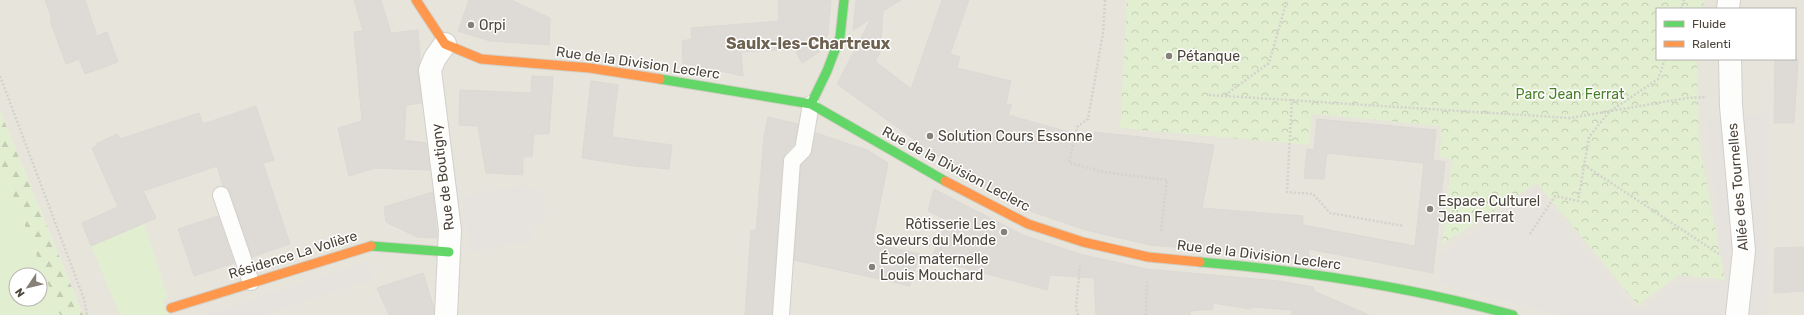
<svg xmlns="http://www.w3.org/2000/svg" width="1804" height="315" font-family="Rubik,sans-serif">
<defs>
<pattern id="forest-firs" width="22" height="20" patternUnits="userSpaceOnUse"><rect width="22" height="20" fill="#e1eecf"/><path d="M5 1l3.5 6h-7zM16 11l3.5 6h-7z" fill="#c3cdb2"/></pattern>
<pattern id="park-crowns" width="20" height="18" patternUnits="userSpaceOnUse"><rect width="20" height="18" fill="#e1eecf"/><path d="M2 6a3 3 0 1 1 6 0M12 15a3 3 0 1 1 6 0" fill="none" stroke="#c3cdb2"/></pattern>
</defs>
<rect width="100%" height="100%" fill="#f4f2ee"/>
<path fill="#e7e4dc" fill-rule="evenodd" d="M0 0H1804V315H83L0 111ZM1657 9H1795V59H1657Z"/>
<g fill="#e1eecf" fill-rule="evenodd">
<path d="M0 162 60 315H0ZM16 275H40V299H16Z"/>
<polygon points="144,224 168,298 163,300 168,315 120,315 91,246"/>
</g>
<polygon fill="url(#forest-firs)" points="0,111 83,315 60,315 0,162"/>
<polygon fill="url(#park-crowns)" points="1127,0 1704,0 1703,9 1657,9 1657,59 1697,59 1699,143 1725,280 1679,275 1638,305 1537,183 1442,244 1452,160 1440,157 1441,126 1312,114 1309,145 1120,128"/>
<g fill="#e6e3df">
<polygon points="1769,113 1767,315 1562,315 1439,284 1441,255 1535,190 1637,312 1680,282 1725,282 1706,120"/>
<polygon points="522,185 541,190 546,218 531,229 533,241 470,252 462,196"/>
<polygon points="368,261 373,279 264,315 205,315"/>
</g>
<g fill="#dedbd6" stroke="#dcd9d4">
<polygon points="45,0 85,0 97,36 107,32 118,62 85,74 79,59 66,64 50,20 52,19"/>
<polygon points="354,0 381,0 391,33 418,30 420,60 418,72 422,103 406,105 404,140 426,143 430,170 375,168 349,176 338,128 362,121 354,32 363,31"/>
<polygon points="469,0 511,0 550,18 549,45 490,41 458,31"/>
<polygon points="778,0 831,0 828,34 822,50 802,63 795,49 741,52 743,76 683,63 682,41 692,39 691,28 779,21"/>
<polygon points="856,0 901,0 883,11 880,53 875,61 911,89 942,0 969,0 950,54 960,57 957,68 1011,81 1006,104 1012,105 1008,115 1094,139 1094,132 1214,145 1202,208 1303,216 1303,225 1415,246 1424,163 1327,153 1324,179 1304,178 1307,149 1314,150 1317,119 1436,130 1433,160 1445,162 1433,273 1308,249 1310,261 1282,257 1150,245 1086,230 1033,212 965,178 943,162 943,160 837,84 871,19 853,30"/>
<polygon points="1775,59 1798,59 1794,123 1774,123"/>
<polygon points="532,76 553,77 549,134 534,134 532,157 523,157 523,175 486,173 478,126 459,125 460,90 531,93"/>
<polygon points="591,81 618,85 612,137 672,145 669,169 634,166 582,158"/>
<polygon points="256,106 274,160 263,163 290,244 252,257 230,192 223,186 217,166 143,191 156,218 91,246 82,223 118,207 92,148 97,146 96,144 117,134 120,139 199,113 203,124"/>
<polygon points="768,117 798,124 794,145 785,154 783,160 772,315 745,315 751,230 756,231 764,137"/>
<polygon points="816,133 867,150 888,163 872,243 920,254 910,286 794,260 801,165 812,152"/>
<polygon points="934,189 1023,235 1079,254 1147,269 1279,281 1313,287 1314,291 1369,315 1292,315 1292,310 1251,307 1251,309 1213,303 1213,309 1190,311 1190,315 1096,315 1094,278 1050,275 1047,290 931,259 947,220 928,211"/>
<polygon points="433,192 437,238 417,237 386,222 384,207"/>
<polygon points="218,216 234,263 194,276 178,229"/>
<polygon points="1804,247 1804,291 1774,293 1775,248"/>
<polygon points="423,273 434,308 434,315 389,315 377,288"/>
</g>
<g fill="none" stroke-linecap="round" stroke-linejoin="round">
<defs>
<g id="lane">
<polyline points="221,195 251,282"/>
<polyline points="781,315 792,161 803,150 811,104"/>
</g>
<g id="street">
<polyline points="1728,9 1729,0"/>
<polyline points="445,44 435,58 430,70 450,230 446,315"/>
<polyline points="1730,59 1731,106 1744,251 1737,315"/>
</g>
<g id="fast">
<polyline points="660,79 811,104 945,181"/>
<polyline points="811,104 827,71 840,37 844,0"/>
<polyline points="371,246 449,252"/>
<path d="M1200 262C1306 271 1410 287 1513 315"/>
</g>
<g id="slow">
<polyline points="416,0 445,44 481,59 590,68 660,79"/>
<polyline points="945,181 1028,224 1083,242 1148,257 1200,262"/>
<polyline points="171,308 371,246"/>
</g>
</defs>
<use href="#lane" stroke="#d2d0cb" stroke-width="18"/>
<use href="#street" stroke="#d2d0cb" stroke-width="24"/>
<use href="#fast" stroke="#d3cfc5" stroke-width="11"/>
<use href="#slow" stroke="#d3cfc5" stroke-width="11"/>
<g stroke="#d3d2cc" stroke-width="2.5" stroke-dasharray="2 2" stroke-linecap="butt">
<polyline points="1105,0 1103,33 1088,119 1077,127 1069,163 1104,172 1167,180 1161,233"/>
<polyline points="1681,9 1684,0"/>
<polyline points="0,76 84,299 87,315"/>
<polyline points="1209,95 1570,118 1687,98 1707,97"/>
<polyline points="1225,95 1269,63 1287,0"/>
<polyline points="1292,99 1287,192 1313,194 1330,213 1404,226"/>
<polyline points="1584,165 1719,254"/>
<polyline points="1530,234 1555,196 1578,201 1589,137 1609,112 1658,79 1665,59"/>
<polyline points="1078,315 1076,307 1080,266"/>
<polyline points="1146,315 1147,282"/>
</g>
<use href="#lane" stroke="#fdfdfc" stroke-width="16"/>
<use href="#street" stroke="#fdfdfc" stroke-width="22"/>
<use href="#fast" stroke="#63d668" stroke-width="9"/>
<use href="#slow" stroke="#ff974d" stroke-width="9"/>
</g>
<g fill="#868178" stroke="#fff" stroke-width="1.5">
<circle cx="471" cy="25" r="4"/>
<circle cx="1169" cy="56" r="4"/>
<circle cx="930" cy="136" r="4"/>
<circle cx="1430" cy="209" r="4"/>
<circle cx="1004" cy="232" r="4"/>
<circle cx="872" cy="267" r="4"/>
</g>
<g text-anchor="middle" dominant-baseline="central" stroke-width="3" stroke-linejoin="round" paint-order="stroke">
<g font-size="14" fill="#4b4439" stroke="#fff" text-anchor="start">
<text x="479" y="25">Orpi</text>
<text x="1177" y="56">Pétanque</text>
<text x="938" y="136">Solution Cours Essonne</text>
<text x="1438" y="201">Espace Culturel<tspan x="1438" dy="16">Jean Ferrat</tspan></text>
<text x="996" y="224" text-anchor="end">Rôtisserie Les<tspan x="996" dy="16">Saveurs du Monde</tspan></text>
<text x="880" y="259">École maternelle<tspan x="880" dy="16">Louis Mouchard</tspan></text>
</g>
<g font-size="14" fill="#4b4439" stroke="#fff">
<text transform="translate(638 63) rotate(8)">Rue de la Division Leclerc</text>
<text transform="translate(956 169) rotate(28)">Rue de la Division Leclerc</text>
<text transform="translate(443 177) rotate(-97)">Rue de Boutigny</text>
<text transform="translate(1738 187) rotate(-95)">Allée des Tournelles</text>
<text transform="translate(293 255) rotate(-17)">Résidence La Volière</text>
<text transform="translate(1259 255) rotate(7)">Rue de la Division Leclerc</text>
</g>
<g font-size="14" fill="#4a7f2a" stroke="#fff">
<text x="1570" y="94">Parc Jean Ferrat</text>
</g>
<g font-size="16" font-weight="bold" fill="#6e6250" stroke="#fff">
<text x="808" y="43">Saulx-les-Chartreux</text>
</g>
</g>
<rect x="1656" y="8" width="140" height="52" fill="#ffffff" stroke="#b7b4b0"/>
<rect x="1664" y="21" width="20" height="6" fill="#63d668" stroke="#b7b4b0"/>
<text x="1692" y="28" font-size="12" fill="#4b4439">Fluide</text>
<rect x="1664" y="41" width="20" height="6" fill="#ff974d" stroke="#b7b4b0"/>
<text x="1692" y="48" font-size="12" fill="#4b4439">Ralenti</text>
<g transform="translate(28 287) rotate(235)"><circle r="19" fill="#ffffff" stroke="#b7b4b0"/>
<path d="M0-3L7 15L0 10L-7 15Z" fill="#868178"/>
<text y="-6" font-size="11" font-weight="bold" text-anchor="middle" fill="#4b4439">N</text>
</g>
</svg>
